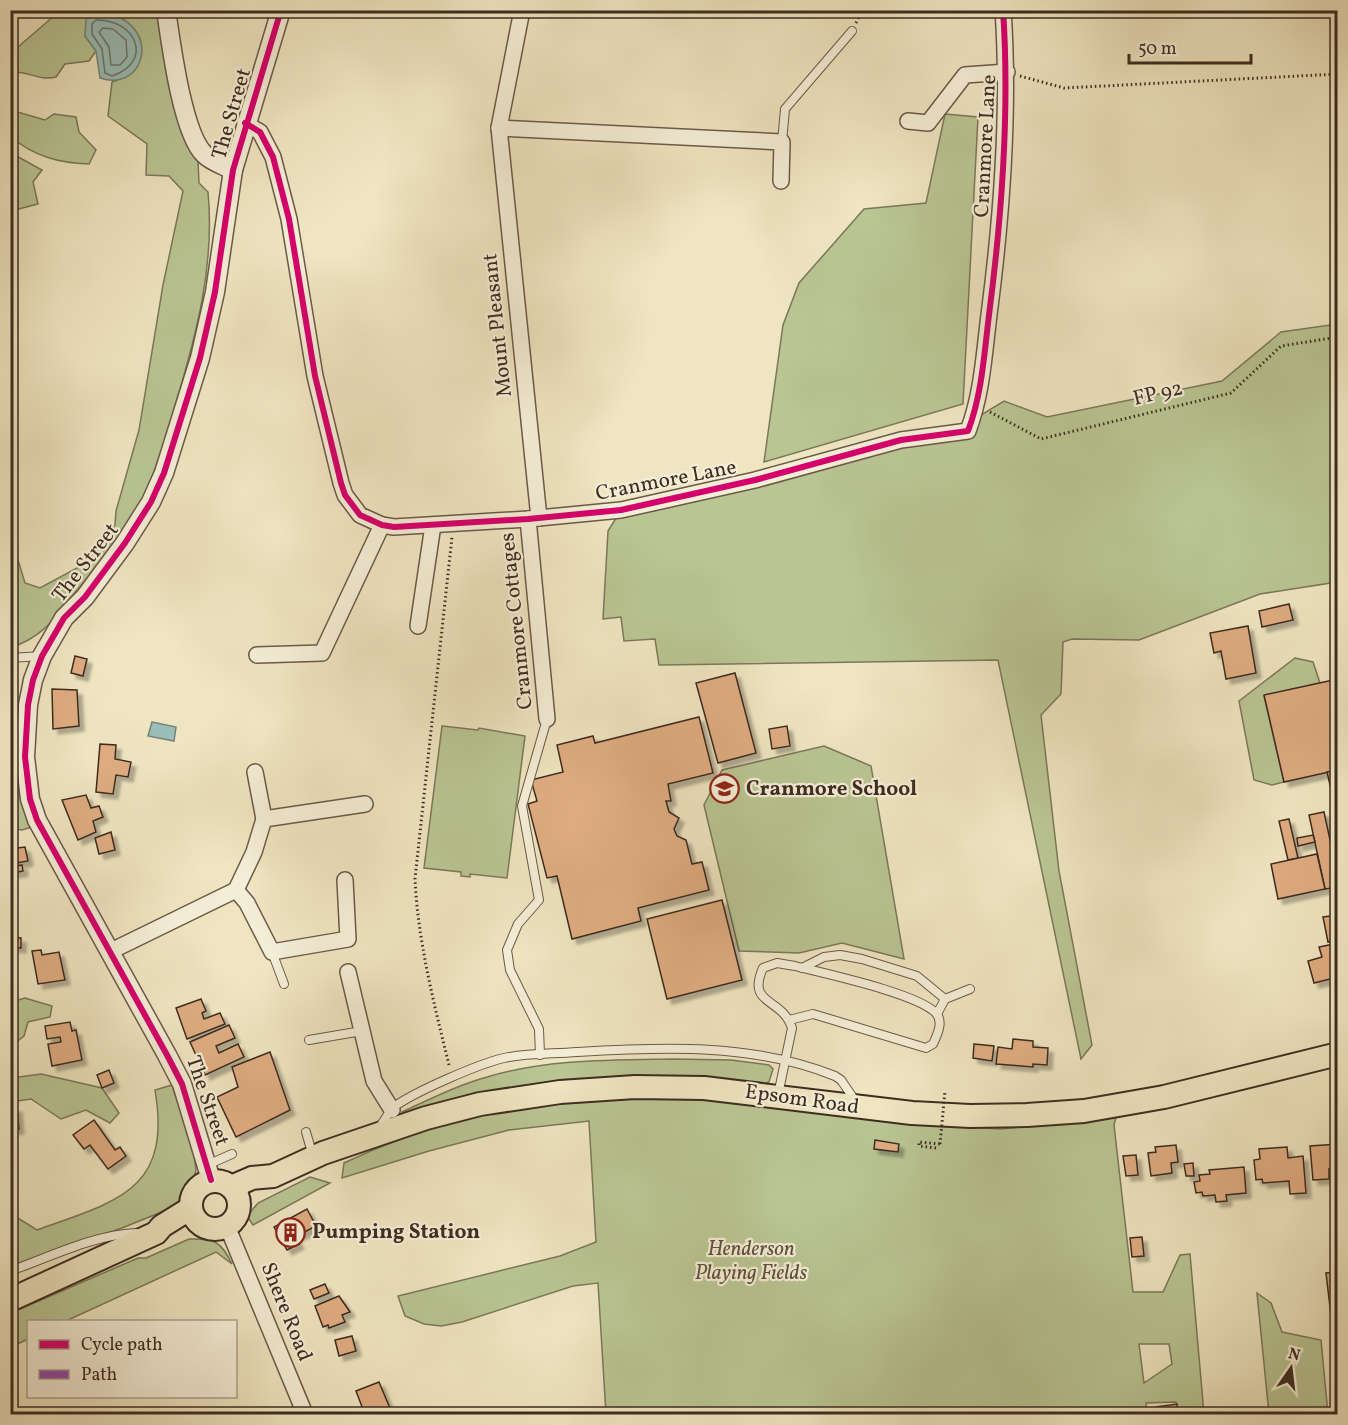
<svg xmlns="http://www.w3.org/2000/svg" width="1348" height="1425" font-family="Vollkorn,serif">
<defs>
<filter id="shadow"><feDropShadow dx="5" dy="5" stdDeviation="1.5" flood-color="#0004"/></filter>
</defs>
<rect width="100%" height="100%" fill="#efe5c1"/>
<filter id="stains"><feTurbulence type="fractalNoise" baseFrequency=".00333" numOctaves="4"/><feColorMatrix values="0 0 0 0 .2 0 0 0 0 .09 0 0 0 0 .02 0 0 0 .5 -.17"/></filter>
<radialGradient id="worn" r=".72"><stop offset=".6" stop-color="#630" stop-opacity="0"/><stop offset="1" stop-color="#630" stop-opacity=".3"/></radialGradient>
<g fill="#b9c593" stroke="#7b785a" stroke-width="1.5" fill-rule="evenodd">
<path d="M54 11H160L186 142 198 161 199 183 208 192C215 266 196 336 175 406 166 436 157 469 143 497 126 532 100 563 75 593 56 617 41 639 11 647V548L15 550 25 583 40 588 79 567 115 525 116 511 139 430 163 285 183 191 169 176 146 175 147 144 108 116 112 82 128 76C143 42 150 40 118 16L85 36 96 51 89 61 65 64 56 77C40 81 30 72 14 72L11 53 54 16Z"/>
<path d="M14 111 45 120 54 114 76 117 79 132 96 150 89 164C58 163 34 156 11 137V115Z"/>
<polygon points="945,114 978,117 963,404 764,462 783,325 799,283 864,209 926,203"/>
<polygon points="11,153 42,170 33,182 38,204 11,211"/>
<polygon points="1337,324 1337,582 1260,594 1139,640 1072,639 1063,642 1061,694 1041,715 1059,871 1092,1045 1081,1059 998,660 659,665 655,639 624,641 621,617 603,619 608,531 621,510 948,435 1004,401 1047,417 1222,381 1281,332"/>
<polygon points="1295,658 1313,662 1320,683 1264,696 1284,782 1272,785 1254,780 1239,701"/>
<polygon points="442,726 478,730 479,728 525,736 507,878 470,874 470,877 461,876 461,872 424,868"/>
<polygon points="824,746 871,766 904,959 842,943 799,953 739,951 704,805 722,770"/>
<polygon points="19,747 32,827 22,830 11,828 10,751"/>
<polygon points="25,998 52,1006 50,1017 28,1022 24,1036 11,1046 11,1002"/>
<polygon points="10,1059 12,1078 41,1074 102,1088 119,1113 110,1123 86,1110 61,1119 31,1099 11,1102"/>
<path d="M673 1059 731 1060 769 1065 773 1069 769 1082 760 1085 403 1115 402 1112C430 1099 458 1085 487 1077 547 1059 611 1060 673 1059Z"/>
<path d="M172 1085 193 1147 196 1170 191 1189 174 1207 122 1228 11 1266 10 1199 16 1217 37 1230C117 1201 172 1191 155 1090Z"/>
<path d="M703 1094 856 1117 949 1126 1001 1129 1116 1117 1114 1125 1133 1292H1163L1180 1255 1190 1254 1204 1414H1178L1176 1402 1146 1403 1147 1414H606L598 1283 573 1286 462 1322 441 1326 424 1324 405 1316 398 1296 560 1256 596 1242 589 1121 509 1130 429 1151 342 1178 344 1163C414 1130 494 1106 571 1099 615 1095 660 1096 703 1094ZM1139 1344H1169L1172 1364 1144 1383Z"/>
<polygon points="310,1177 330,1183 253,1225 247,1216 258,1203"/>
<path d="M189 1239C214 1238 221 1241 232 1264L216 1252 66 1321 28 1322V1339L11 1347V1313L138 1258H146Z"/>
<polygon points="1257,1293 1271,1303 1282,1332 1321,1340 1328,1414 1269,1414"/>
</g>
<g fill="#9abeb8" stroke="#75847b" stroke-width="1.5">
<path d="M96 13C103 14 113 14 119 17 160 37 141 92 100 78L96 51 85 36 86 19Z"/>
<polygon points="152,722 176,727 174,741 148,736"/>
</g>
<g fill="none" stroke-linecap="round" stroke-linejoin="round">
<g stroke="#6c756c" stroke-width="1.5">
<path d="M96 20C135 19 155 61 112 76L105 73 102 49 92 34V24Z"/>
<polygon points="103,28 113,29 126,40 127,57 120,65 111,65 109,47 99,32"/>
</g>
</g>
<g fill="#dfac81" stroke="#3d2c20" stroke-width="1.5" filter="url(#shadow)">
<polygon points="1289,604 1293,620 1262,627 1259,611"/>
<polygon points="1248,626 1256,673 1226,679 1221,651 1214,653 1210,633"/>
<polygon points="75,656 87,659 83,676 71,673"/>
<polygon points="735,673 756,753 718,763 696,683"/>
<polygon points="1338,679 1338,770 1284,782 1264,695"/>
<polygon points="52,689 77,690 79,726 53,729"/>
<polygon points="699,717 713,773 668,784 671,801 666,801 669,812 679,818 674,829 677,836 686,840 692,864 702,862 709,890 638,908 641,921 572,939 557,876 547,878 528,804 537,801 531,780 563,772 557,745 593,736 595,743"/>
<polygon points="787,726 790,746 772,749 769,729"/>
<polygon points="100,744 116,745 115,759 131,762 128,777 116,775 113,794 96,792"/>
<polygon points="1338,770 1338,819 1327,772"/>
<polygon points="86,795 91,808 99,806 103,817 93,821 96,832 78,840 62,800"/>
<polygon points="1324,812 1338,877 1338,887 1325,889 1309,815"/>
<polygon points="1289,819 1298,858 1288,860 1279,821"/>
<polygon points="111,832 115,850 99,854 95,838"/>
<polygon points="1313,835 1315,842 1298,846 1297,838"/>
<polygon points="25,847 28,861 10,864 10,849"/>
<polygon points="1317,854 1325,889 1278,899 1271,864"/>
<polygon points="22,865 23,871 13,873 12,867"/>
<polygon points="722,900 742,980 667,999 647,919"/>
<polygon points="1338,915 1338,940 1328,942 1323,917"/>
<polygon points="10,937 21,938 21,948 10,947"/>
<polygon points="1334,944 1338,977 1314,983 1308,961 1322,957 1319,947"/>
<polygon points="41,950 42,955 59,952 65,980 38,984 32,951"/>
<polygon points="201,999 206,1011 202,1013 204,1019 220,1013 225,1024 187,1039 176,1008"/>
<polygon points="70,1022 72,1031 76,1030 82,1060 52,1066 48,1044 61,1042 60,1037 47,1039 45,1026"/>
<polygon points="229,1025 235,1038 216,1046 219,1053 238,1044 244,1057 205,1075 190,1042"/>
<polygon points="1013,1039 1033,1041 1033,1047 1048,1048 1047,1065 1033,1064 1033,1067 996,1064 998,1047 1012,1049"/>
<polygon points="974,1044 994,1046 992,1061 973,1058"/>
<polygon points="270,1052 290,1110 236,1137 217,1097 238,1087 232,1067"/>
<polygon points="109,1070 114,1083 102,1088 97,1075"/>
<polygon points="17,1107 19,1129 10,1130 10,1108"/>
<polygon points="94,1120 115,1150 120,1147 126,1156 108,1169 90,1145 84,1149 73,1135"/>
<polygon points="875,1140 899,1144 898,1152 874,1149"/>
<polygon points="1338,1144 1338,1168 1329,1169 1329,1179 1313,1180 1310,1146"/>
<polygon points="1176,1145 1178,1162 1171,1163 1172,1173 1151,1176 1148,1153 1156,1152 1155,1147"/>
<polygon points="1287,1147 1288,1158 1303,1156 1306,1193 1290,1194 1289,1181 1263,1183 1262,1179 1256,1180 1254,1160 1260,1159 1259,1149"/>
<polygon points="1136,1155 1138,1175 1126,1176 1123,1156"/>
<polygon points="1193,1163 1194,1176 1186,1176 1184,1164"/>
<polygon points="1244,1167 1246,1193 1226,1195 1227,1201 1216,1202 1215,1195 1203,1196 1202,1192 1196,1193 1194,1182 1200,1181 1199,1175 1210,1174 1209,1170"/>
<polygon points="307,1209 316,1226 295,1237 299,1244 287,1250 274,1227"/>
<polygon points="1142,1237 1144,1256 1132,1257 1130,1238"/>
<polygon points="1338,1272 1338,1316 1331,1316 1326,1273"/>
<polygon points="325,1284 329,1293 314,1299 310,1290"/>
<polygon points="339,1296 350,1312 342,1315 345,1322 329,1328 328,1325 323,1327 315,1306"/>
<polygon points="352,1336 356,1351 339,1356 335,1340"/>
<polygon points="379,1382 392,1413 359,1414 364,1412 356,1391"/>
<polygon points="1177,1404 1178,1414 1157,1414 1156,1407"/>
</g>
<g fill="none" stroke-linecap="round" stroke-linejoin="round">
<defs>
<g id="service">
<polyline points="782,142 785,109 852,31"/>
<polyline points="10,658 42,656"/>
<polyline points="272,952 284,984"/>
<polyline points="802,968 824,957 840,955 862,959 917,976 945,999"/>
<polyline points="937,1014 945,999 970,989"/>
<polyline points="309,1040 362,1031"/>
<polyline points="540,1055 539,1029 510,970 507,950 518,924 539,900 522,806 547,719"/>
<path d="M778 1095 792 1028C782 997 746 1006 763 968L777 963 795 966C826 974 916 993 936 1013 944 1022 937 1035 933 1044L926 1048 813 1014 789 1020"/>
<path d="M379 1128C384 1121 389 1111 395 1106 417 1091 478 1064 504 1058 527 1053 553 1054 577 1052 663 1047 754 1043 835 1076L841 1080 856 1102"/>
<polyline points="306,1132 313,1156"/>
<polyline points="207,1165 232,1154"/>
<path d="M10 1271C50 1257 93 1235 136 1233"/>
</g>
<g id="minor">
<polyline points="522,10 499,128 539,518"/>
<polyline points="908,121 928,123 965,75 1007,72"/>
<path d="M245 123 260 132 273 157 289 219 315 376 341 483 345 495 360 515 382 525 394 527 528 519 621 510 755 480 901 440 968 431C982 394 984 355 989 315 1002 215 1010 111 1003 10"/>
<polyline points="499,128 782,142 781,181"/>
<polyline points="528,519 547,719"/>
<polyline points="418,626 433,525"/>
<polyline points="257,655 322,653 382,525"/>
<polyline points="255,772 264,819"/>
<polyline points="236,890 247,903 272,952 348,939 345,880"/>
<polyline points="109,952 236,890 254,852 264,819 365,804"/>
<polyline points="348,972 374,1081 392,1110"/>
<polyline points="227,1226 305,1414"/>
</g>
<g id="tertiary">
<path d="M166 10C171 43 182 132 204 154 212 162 223 165 233 170"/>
<polyline points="211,1180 182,1084 167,1055 37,820 30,799 25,757 28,705 33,680 42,656 64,618 85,597 125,543 151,502 164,473 200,358 215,292 233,170 281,10"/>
</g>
<g id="primary">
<circle cx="215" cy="1205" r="24"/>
<polyline points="231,1187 252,1178 273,1176 323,1153 426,1118 480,1104 560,1092 635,1087 704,1088 912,1113 970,1116 1027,1115 1084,1111 1164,1097 1338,1054"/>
<polyline points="10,1300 156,1233 162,1226 191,1208"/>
</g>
</defs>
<use href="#service" stroke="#6a5a48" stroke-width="10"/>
<use href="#minor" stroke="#6a5a48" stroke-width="18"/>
<use href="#tertiary" stroke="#6a5a48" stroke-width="21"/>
<use href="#primary" stroke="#3d2c20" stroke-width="26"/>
<g stroke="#3d2c20" stroke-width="3" stroke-dasharray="1.5 3" stroke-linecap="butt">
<polyline points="856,23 862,10"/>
<polyline points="1020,76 1064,88 1338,74"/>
<polyline points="990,412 1041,439 1231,393 1281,346 1338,337"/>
<path d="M449 1065C434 1004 418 942 415 879L452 537"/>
<polyline points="936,1148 919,1146 919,1142 940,1144"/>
</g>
<use href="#service" stroke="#f5eed7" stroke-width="8"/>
<use href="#minor" stroke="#f5eed7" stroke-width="15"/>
<use href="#tertiary" stroke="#f5eed7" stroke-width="18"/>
<use href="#primary" stroke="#efe5c1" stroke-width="22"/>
<polyline stroke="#3d2c20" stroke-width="3" stroke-dasharray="1.5 3" stroke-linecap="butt" points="940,1144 945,1091"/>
<polyline stroke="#8e44ad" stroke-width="4.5" stroke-dasharray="9 4.5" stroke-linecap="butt" points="10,12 13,10"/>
<defs>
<g id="cycleway">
<path d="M245 123 260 132 273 157 289 219 315 376 341 483 345 495 360 515 382 525 394 527 528 519 621 510 755 480 901 440 968 431C982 394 984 355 989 315 1002 215 1010 111 1003 10"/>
<polyline points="211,1180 182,1084 167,1055 37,820 30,799 25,757 28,705 33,680 42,656 64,618 85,597 125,543 151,502 164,473 200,358 215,292 233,170 281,10"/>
</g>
</defs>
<use href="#cycleway" stroke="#f5eed7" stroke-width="10"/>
<use href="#cycleway" stroke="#d6006c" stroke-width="6"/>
</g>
<defs>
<symbol id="school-ring" viewBox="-11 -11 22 22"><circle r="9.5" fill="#f5eed7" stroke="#8f2418" stroke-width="1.5"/><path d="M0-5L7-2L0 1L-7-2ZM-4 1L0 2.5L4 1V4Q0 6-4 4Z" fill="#8f2418"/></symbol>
<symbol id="building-ring" viewBox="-11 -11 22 22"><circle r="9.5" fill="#f5eed7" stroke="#8f2418" stroke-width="1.5"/><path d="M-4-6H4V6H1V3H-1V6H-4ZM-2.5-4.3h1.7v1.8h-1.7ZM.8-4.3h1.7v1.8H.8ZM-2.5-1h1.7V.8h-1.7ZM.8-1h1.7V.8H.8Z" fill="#8f2418"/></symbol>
</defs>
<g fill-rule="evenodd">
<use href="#school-ring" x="708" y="772" width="33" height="33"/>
<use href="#building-ring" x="274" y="1216" width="33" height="33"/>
</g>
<g text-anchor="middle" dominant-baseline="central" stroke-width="4.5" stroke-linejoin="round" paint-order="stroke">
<g font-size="21" fill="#3d2c20" stroke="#f5eed7">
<text transform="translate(232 114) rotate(-74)">The Street</text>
<text transform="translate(986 146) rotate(-87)">Cranmore Lane</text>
<text transform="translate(498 325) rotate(-96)">Mount Pleasant</text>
<text transform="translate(1158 394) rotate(-13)">FP 92</text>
<text transform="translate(666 481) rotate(-11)">Cranmore Lane</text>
<text transform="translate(86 563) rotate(-52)">The Street</text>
<text transform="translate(517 621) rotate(-96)">Cranmore Cottages</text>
<text transform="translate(802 1100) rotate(8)">Epsom Road</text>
<text transform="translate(207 1101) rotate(71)">The Street</text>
<text transform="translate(286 1312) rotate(68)">Shere Road</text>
</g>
<g font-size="21" font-weight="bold" fill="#3d2c20" stroke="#f5eed7" text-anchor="start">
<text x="746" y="789">Cranmore School</text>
<text x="312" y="1232">Pumping Station</text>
</g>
<g font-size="21" font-style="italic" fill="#5c523d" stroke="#f5eed7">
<text x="751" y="1249">Henderson<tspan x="751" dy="24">Playing Fields</tspan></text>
</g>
</g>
<rect width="1348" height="1425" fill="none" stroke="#efe5c1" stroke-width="36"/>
<rect x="12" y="12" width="1324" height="1401" fill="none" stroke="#3d2c20" stroke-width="3"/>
<rect x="18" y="18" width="1312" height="1389" fill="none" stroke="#3d2c20" stroke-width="1.5"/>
<rect x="27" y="1320" width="210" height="78" fill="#f5eed7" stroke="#aba08e" stroke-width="1.5"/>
<rect x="39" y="1340" width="30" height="9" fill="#d6006c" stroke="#aba08e" stroke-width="1.5"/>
<text x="81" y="1350" font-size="18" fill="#3d2c20">Cycle path</text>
<rect x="39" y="1370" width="30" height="9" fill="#8e44ad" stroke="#aba08e" stroke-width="1.5"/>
<text x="81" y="1380" font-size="18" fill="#3d2c20">Path</text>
<g transform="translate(1291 1368) rotate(14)" stroke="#f5eed7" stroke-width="4.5" paint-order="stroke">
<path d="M0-4.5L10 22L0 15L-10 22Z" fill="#3d2c20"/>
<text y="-9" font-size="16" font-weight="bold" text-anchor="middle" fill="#3d2c20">N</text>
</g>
<path d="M1129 54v9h122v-9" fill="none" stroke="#3d2c20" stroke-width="3"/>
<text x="1138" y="54" font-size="18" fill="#3d2c20" stroke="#f5eed7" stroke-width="4.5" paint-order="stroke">50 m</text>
<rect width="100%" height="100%" filter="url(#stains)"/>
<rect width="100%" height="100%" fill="url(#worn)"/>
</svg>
